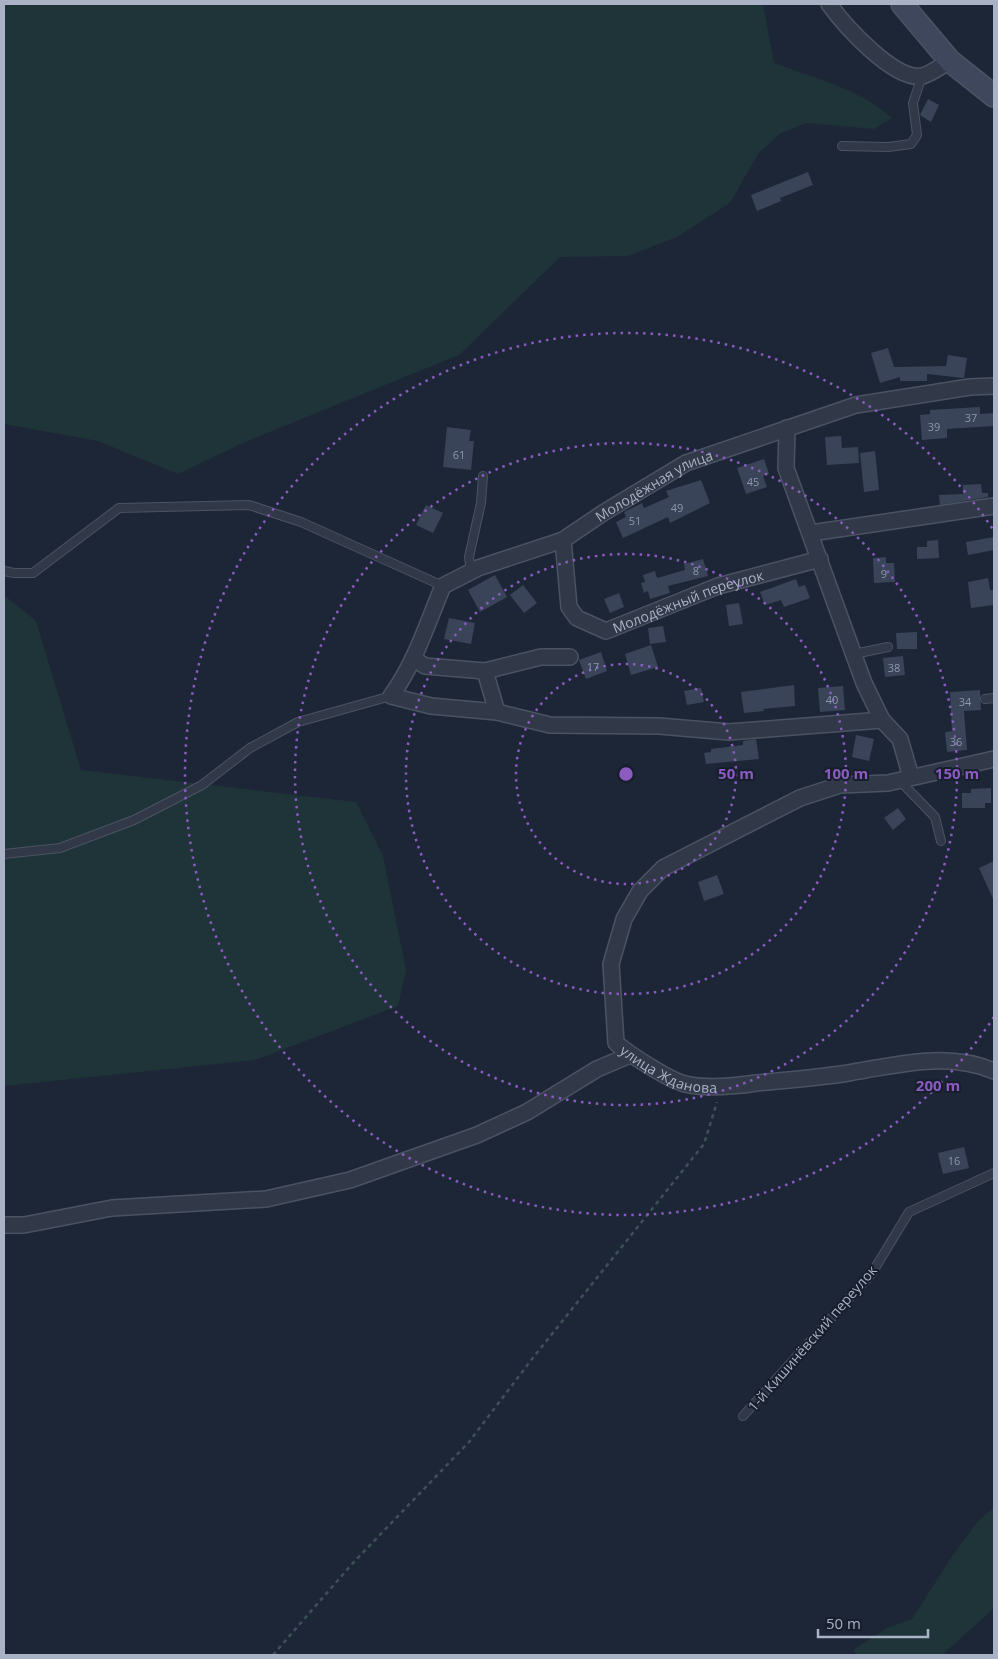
<svg xmlns="http://www.w3.org/2000/svg" width="998" height="1659" font-family="'Open Sans',sans-serif">
<rect width="100%" height="100%" fill="#1d2637"/>
<g fill="#1f3438">
<path d="M4 4H763L774 63C814 78 860 89 892 118L874 129 806 123 779 134 758 154 730 203 677 237 628 256 560 257 459 355 245 442 178 474 98 441 4 424Z"/>
<polygon points="4,595 36,621 81,770 356,802 383,856 406,970 398,1006 255,1060 4,1086"/>
<polygon points="994,1508 994,1608 942,1655 857,1655 853,1650 887,1628 912,1619 953,1555 979,1520"/>
</g>
<g fill="#394458">
<polygon points="928,99 939,105 931,122 920,115"/>
<polygon points="808,172 813,185 780,198 781,201 757,211 751,195"/>
<polygon points="888,348 894,367 946,366 948,355 967,358 964,378 927,374 927,381 900,381 900,377 880,383 871,353"/>
<polygon points="980,407 980,414 994,413 994,426 947,429 947,438 922,440 920,415 930,414 930,410"/>
<polygon points="447,427 471,430 469,441 474,441 471,470 443,467"/>
<polygon points="841,436 842,448 858,447 859,463 827,465 825,437"/>
<polygon points="875,451 879,490 864,492 860,453"/>
<polygon points="764,459 769,474 763,476 767,487 746,494 737,468"/>
<polygon points="701,480 710,503 670,523 668,517 623,538 616,522 626,517 624,512 642,503 644,508 669,497 666,491"/>
<polygon points="981,484 982,493 988,493 988,497 940,505 939,495 963,494 963,485"/>
<polygon points="426,505 443,513 433,533 416,525"/>
<polygon points="994,537 994,550 968,555 966,542"/>
<polygon points="938,540 939,558 917,559 917,547 927,547 927,541"/>
<polygon points="886,557 886,563 894,563 895,582 874,583 873,558"/>
<polygon points="703,559 708,576 668,586 670,593 650,599 648,591 644,593 641,583 645,582 643,575 655,571 657,578 685,570 684,564"/>
<polygon points="495,575 507,597 480,612 468,590"/>
<polygon points="988,578 990,590 994,590 994,605 971,608 968,582"/>
<polygon points="796,579 799,587 805,585 810,598 784,607 781,600 765,605 760,592"/>
<polygon points="523,585 537,603 524,613 510,595"/>
<polygon points="619,593 624,607 610,613 604,599"/>
<polygon points="739,603 743,624 729,626 726,605"/>
<polygon points="449,618 475,623 471,644 444,639"/>
<polygon points="663,626 666,642 650,644 648,628"/>
<polygon points="917,632 917,649 897,649 896,633"/>
<polygon points="651,645 658,667 631,675 625,654"/>
<polygon points="601,652 607,671 586,679 579,660"/>
<polygon points="903,656 905,675 885,677 883,658"/>
<polygon points="794,685 795,706 763,709 764,711 744,713 741,692"/>
<polygon points="843,686 845,710 820,712 818,688"/>
<polygon points="701,688 704,702 687,705 684,691"/>
<polygon points="980,690 981,710 964,711 967,750 947,752 945,732 952,731 950,692"/>
<polygon points="856,735 874,739 869,761 852,757"/>
<polygon points="756,739 759,759 706,764 704,753 711,752 711,749 743,745 743,741"/>
<polygon points="991,788 991,803 985,803 985,808 962,808 962,793 971,793 971,789"/>
<polygon points="898,808 906,819 893,830 884,818"/>
<polygon points="994,861 994,901 979,868"/>
<polygon points="717,875 724,894 704,901 698,882"/>
<polygon points="964,1147 969,1168 943,1174 938,1153"/>
</g>
<g fill="none" stroke-linecap="round" stroke-linejoin="round">
<defs>
<g id="lane">
<polyline points="842,146 888,147 911,144 917,135 913,103 922,76"/>
<polyline points="4,571 14,573 33,573 119,508 249,505 301,522 443,586"/>
<polyline points="471,571 469,557 481,503 483,476"/>
<polyline points="854,654 888,647"/>
<polyline points="985,699 994,698"/>
<polyline points="899,780 935,817 941,841"/>
<polyline points="4,854 60,848 134,820 202,785 250,748 298,722 391,696"/>
<polyline points="743,1416 872,1273 909,1212 994,1173"/>
</g>
<g id="street">
<path d="M829 4C844 25 894 81 922 76 931 74 942 65 950 61"/>
<polyline points="787,428 786,468 864,683 882,720 900,739 911,777"/>
<polyline points="811,533 994,506"/>
<path id="s1" d="M563 540 569 607 577 618 606 631 718 586 820 559"/>
<polyline points="414,659 425,666 485,671 541,657 570,657"/>
<polyline points="485,671 497,712"/>
<path id="s2" d="M882 720 729 732 659 726 550 725 497 712 431 706 391 696C415 663 427 624 443 586L478 568 563 540 603 513 686 463 856 405 970 387 994 386"/>
<path id="s3" d="M994 759 888 783 840 785 800 798 663 868 640 891 624 919 611 964 616 1043C629 1054 669 1080 685 1084 705 1089 736 1086 757 1083 787 1080 818 1078 848 1073 896 1065 948 1051 994 1071"/>
<polyline points="4,1225 24,1225 112,1208 266,1199 350,1180 477,1135 527,1112 597,1069 630,1055"/>
</g>
<polyline id="secondary" points="902,4 950,61 994,96"/>
</defs>
<use href="#lane" stroke="#4b5363" stroke-width="10"/>
<use href="#street" stroke="#4b5363" stroke-width="18"/>
<use href="#secondary" stroke="#4b5363" stroke-width="24"/>
<polyline stroke="#3d5156" stroke-width="2.5" stroke-dasharray="4 4" stroke-linecap="butt" points="273,1655 352,1564 469,1442 532,1359 704,1144 717,1102"/>
<use href="#lane" stroke="#313948" stroke-width="8"/>
<use href="#street" stroke="#313948" stroke-width="15"/>
<use href="#secondary" stroke="#3e475b" stroke-width="21"/>
</g>
<g fill="none" stroke="#8b5bc1" stroke-width="2.5" stroke-dasharray="2.5 5">
<circle cx="626" cy="774" r="110"/>
<circle cx="626" cy="774" r="220"/>
<circle cx="626" cy="774" r="331"/>
<path d="M994 1017A441 441 0 1 1 994 531"/>
</g>
<g text-anchor="middle" dominant-baseline="central" stroke-width="4" stroke-linejoin="round" paint-order="stroke">
<g font-size="11" fill="#8e97aa">
<text x="971" y="417">37</text>
<text x="934" y="426">39</text>
<text x="459" y="454">61</text>
<text x="753" y="481">45</text>
<text x="677" y="507">49</text>
<text x="635" y="520">51</text>
<text x="696" y="570">8</text>
<text x="884" y="573">9</text>
<text x="593" y="666">17</text>
<text x="894" y="667">38</text>
<text x="832" y="699">40</text>
<text x="965" y="701">34</text>
<text x="956" y="741">36</text>
<text x="954" y="1160">16</text>
</g>
<g font-size="14" fill="#aab3c5" stroke="#171e2c">
<text stroke="none"><textPath href="#s2" startOffset="852">Молодёжная улица</textPath></text>
<text stroke="none"><textPath href="#s1" startOffset="200">Молодёжный переулок</textPath></text>
<text stroke="none"><textPath href="#s3" startOffset="604">улица Жданова</textPath></text>
<text transform="translate(812 1338) rotate(-49)">1-й Кишинёвский переулок</text>
</g>
</g>
<circle cx="626" cy="774" r="8" fill="#8b5bc1" stroke="#171e2c" stroke-width="2.5"/>
<g font-size="15" text-anchor="middle" font-weight="bold" fill="#8b5bc1" stroke="#171e2c" stroke-width="4" stroke-linejoin="round" paint-order="stroke">
<text x="736" y="779">50 m</text>
<text x="846" y="779">100 m</text>
<text x="957" y="779">150 m</text>
<text x="938" y="1091">200 m</text>
</g>
<rect width="998" height="1659" fill="none" stroke="#aab3c5" stroke-width="10"/>
<path d="M818 1629v8h110v-8" fill="none" stroke="#aab3c5" stroke-width="2.5"/>
<text x="826" y="1629" font-size="15" fill="#aab3c5" stroke="#171e2c" stroke-width="4" paint-order="stroke">50 m</text>
</svg>
